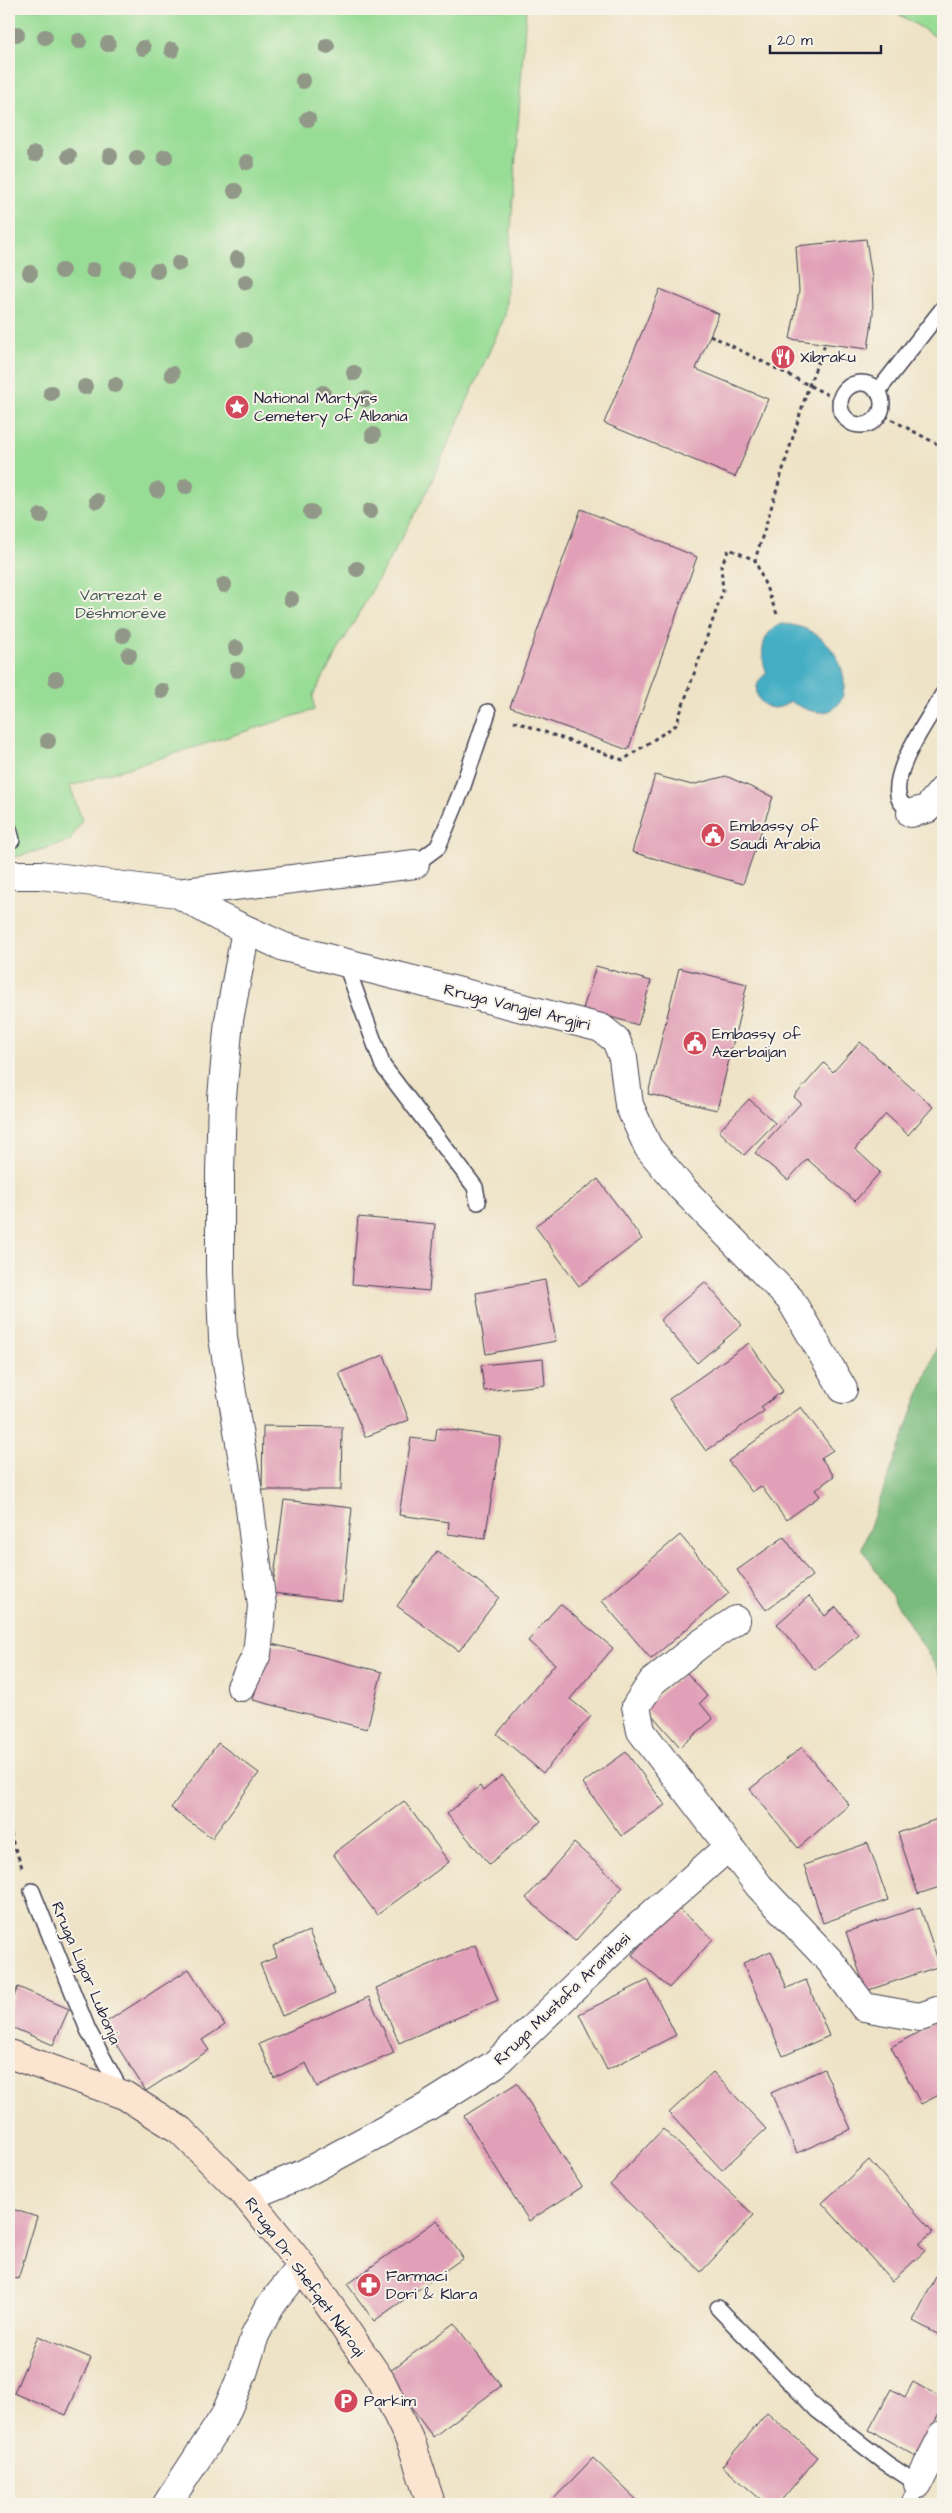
<svg xmlns="http://www.w3.org/2000/svg" width="952" height="2513" font-family="'Architects Daughter',sans-serif">
<rect width="100%" height="100%" fill="#f7f3e8"/>
<filter id="ink" filterUnits="userSpaceOnUse"><feTurbulence type="fractalNoise" baseFrequency=".02" numOctaves="2"/><feDisplacementMap in="SourceGraphic" scale="10" xChannelSelector="R" yChannelSelector="G"/><feConvolveMatrix kernelMatrix="1 2 1 2 8 2 1 2 1" color-interpolation-filters="sRGB"/></filter>
<filter id="wash" filterUnits="userSpaceOnUse"><feTurbulence type="fractalNoise" baseFrequency=".0096" numOctaves="4" result="noise"/><feDisplacementMap in="SourceGraphic" scale="20" xChannelSelector="R" yChannelSelector="G"/><feGaussianBlur stdDeviation="1.12" result="paint"/><feColorMatrix in="noise" values="0 0 0 0 0 0 0 0 0 0 0 0 0 0 0 0 0 1.4 0 .05"/><feComposite in="paint" operator="in"/></filter>
<g filter="url(#wash)">
<rect width="100%" height="100%" fill="#eee3c6"/>
<g fill="#98dd95" stroke="#5d8068">
<polygon points="9,9 526,9 505,316 424,498 313,695 314,710 70,786 82,820 70,841 9,859"/>
<polygon points="890,9 943,9 943,41"/>
</g>
<polygon fill="#7abc7e" stroke="#4e6f5c" points="943,1330 943,1678 862,1548"/>
<path fill="#45aec4" stroke="#346880" d="M781 624C861 626 866 749 790 701 767 722 742 690 767 673 759 656 761 632 781 624Z"/>
<g id="blocks">
<g fill="#e1a0b7">
<polygon points="866,239 872,278 873,314 868,349 790,339 799,291 796,246"/>
<polygon points="660,289 719,314 696,369 768,399 735,477 604,423"/>
<polygon points="581,509 697,557 628,750 510,707"/>
<polygon points="655,775 692,785 726,776 773,797 743,884 632,852"/>
<polygon points="596,966 651,981 638,1025 583,1009"/>
<polygon points="679,968 747,984 717,1110 648,1094"/>
<polygon points="860,1042 933,1107 908,1135 886,1114 855,1149 880,1172 855,1201 807,1159 788,1180 755,1153 801,1103 794,1097 824,1063 833,1072"/>
<polygon points="749,1099 775,1123 744,1155 719,1131"/>
<polygon points="598,1179 642,1239 579,1286 535,1226"/>
<polygon points="358,1217 435,1224 429,1291 352,1284"/>
<polygon points="545,1280 556,1341 486,1354 476,1293"/>
<polygon points="705,1282 742,1325 697,1363 660,1320"/>
<polygon points="749,1343 783,1391 761,1407 764,1411 706,1451 669,1399"/>
<polygon points="384,1355 409,1420 365,1437 339,1373"/>
<polygon points="543,1359 545,1385 484,1391 481,1365"/>
<polygon points="801,1407 833,1450 821,1458 834,1476 815,1490 820,1496 786,1520 761,1486 752,1492 728,1461"/>
<polygon points="263,1426 342,1427 341,1490 262,1490"/>
<polygon points="437,1428 501,1437 485,1539 448,1534 449,1522 399,1515 411,1438 435,1441"/>
<polygon points="284,1500 352,1508 342,1601 272,1593"/>
<polygon points="680,1535 729,1593 651,1659 602,1601"/>
<polygon points="784,1537 812,1576 766,1610 737,1570"/>
<polygon points="437,1551 499,1597 459,1651 397,1606"/>
<polygon points="809,1596 825,1616 836,1607 858,1634 815,1670 777,1624"/>
<polygon points="560,1604 613,1648 570,1699 591,1716 543,1773 497,1734 555,1664 528,1641"/>
<polygon points="268,1643 382,1672 367,1729 253,1700"/>
<polygon points="686,1672 707,1696 700,1703 713,1719 680,1747 645,1707"/>
<polygon points="218,1743 259,1773 212,1838 171,1808"/>
<polygon points="802,1747 849,1805 798,1848 750,1789"/>
<polygon points="626,1752 665,1805 621,1836 583,1783"/>
<polygon points="502,1775 541,1821 489,1864 447,1814 480,1786 483,1791"/>
<polygon points="404,1801 449,1862 377,1915 333,1854"/>
<polygon points="943,1817 943,1886 918,1894 898,1833"/>
<polygon points="574,1843 623,1887 575,1941 526,1898"/>
<polygon points="868,1843 888,1900 823,1923 804,1865"/>
<polygon points="675,1905 713,1939 669,1988 632,1955"/>
<polygon points="920,1907 940,1966 866,1991 846,1932"/>
<polygon points="309,1931 335,1994 282,2016 260,1964 277,1957 273,1946"/>
<polygon points="475,1945 498,2000 399,2043 376,1988"/>
<polygon points="771,1951 787,1988 806,1980 829,2036 783,2056 743,1963"/>
<polygon points="189,1969 225,2025 202,2040 209,2050 146,2091 103,2024"/>
<polygon points="648,1980 676,2035 607,2070 579,2014"/>
<polygon points="18,1987 69,2009 53,2045 9,2026 9,2008"/>
<polygon points="369,1997 394,2053 317,2087 306,2063 274,2078 259,2044"/>
<polygon points="943,2019 943,2093 921,2104 891,2047"/>
<polygon points="824,2069 851,2129 797,2153 771,2093"/>
<polygon points="713,2072 766,2129 722,2170 669,2113"/>
<polygon points="517,2083 582,2187 529,2221 464,2116"/>
<polygon points="663,2129 754,2215 701,2272 610,2185"/>
<polygon points="869,2160 933,2232 919,2244 925,2251 892,2281 822,2203"/>
<polygon points="9,2208 37,2217 18,2279 9,2276"/>
<polygon points="437,2220 463,2258 374,2321 347,2284"/>
<polygon points="939,2271 943,2274 943,2337 913,2321"/>
<polygon points="454,2323 501,2386 433,2437 386,2374"/>
<polygon points="38,2336 91,2358 66,2415 14,2393"/>
<polygon points="913,2382 943,2399 943,2407 916,2456 869,2430 891,2389 905,2397"/>
<polygon points="767,2413 818,2457 778,2504 766,2504 722,2466"/>
<polygon points="593,2458 641,2504 549,2504"/>
</g>
</g>
</g>
<g filter="url(#ink)">
<use href="#blocks" fill-opacity="0" stroke="#413f50" stroke-width="1"/>
<g fill="none" stroke-linecap="round" stroke-linejoin="round">
<defs>
<g id="lane">
<circle cx="861" cy="404" r="21"/>
<polyline points="878,391 943,308"/>
<path d="M911 813C907 809 903 805 900 801 887 775 930 717 943 694"/>
<polyline points="9,829 12,840"/>
<polyline points="415,864 438,847 461,792 488,712"/>
<polyline points="346,965 383,1066 475,1187 478,1202"/>
<polyline points="32,1891 88,2030 123,2095"/>
<polyline points="718,2308 817,2410 886,2463 918,2484 909,2504"/>
</g>
<g id="street">
<polyline points="911,813 927,809 943,790"/>
<polyline points="9,875 40,875 177,893 219,917 284,947 601,1028 616,1040 623,1058 629,1105 648,1147 681,1187 790,1299 843,1389"/>
<polyline points="177,893 415,864"/>
<polyline points="736,1620 700,1644 652,1682 636,1706 641,1731 759,1886 830,1961 864,2007 920,2017 943,2009"/>
<polyline points="241,1687 257,1654 262,1606 248,1492 223,1338 220,1272 220,1173 222,1097 229,1020 246,930"/>
<polyline points="247,2197 303,2174 427,2107 495,2064 630,1934 728,1847"/>
<polyline points="918,2484 943,2435"/>
<polyline points="167,2504 224,2417 243,2373 255,2335 270,2306 302,2266"/>
</g>
<polyline id="secondary" points="9,2054 124,2095 180,2130 247,2197 302,2266 381,2381 412,2445 431,2504"/>
</defs>
<use href="#lane" stroke="#413f50" stroke-width="18"/>
<use href="#street" stroke="#413f50" stroke-width="30"/>
<use href="#secondary" stroke="#413f50" stroke-width="30"/>
<g stroke="#413f50" stroke-width="3" stroke-dasharray="4 4" stroke-linecap="butt">
<polyline points="710,335 840,401"/>
<polyline points="885,416 937,444"/>
<polyline points="777,614 755,560 809,385 825,344"/>
<polyline points="514,721 623,760 676,725 723,591 721,566 729,549 755,560"/>
<polyline points="9,1825 13,1843 22,1867"/>
</g>
<use href="#lane" stroke="#fff" stroke-width="15"/>
<use href="#street" stroke="#fff" stroke-width="28"/>
<use href="#secondary" stroke="#fce5d0" stroke-width="28"/>
</g>
<g fill="#919888">
<circle cx="17" cy="34" r="8"/>
<circle cx="45" cy="37" r="8"/>
<circle cx="79" cy="41" r="8"/>
<circle cx="108" cy="44" r="8"/>
<circle cx="327" cy="46" r="8"/>
<circle cx="143" cy="48" r="8"/>
<circle cx="172" cy="50" r="8"/>
<circle cx="303" cy="81" r="8"/>
<circle cx="308" cy="119" r="8"/>
<circle cx="35" cy="154" r="8"/>
<circle cx="69" cy="156" r="8"/>
<circle cx="110" cy="156" r="8"/>
<circle cx="165" cy="157" r="8"/>
<circle cx="137" cy="158" r="8"/>
<circle cx="247" cy="162" r="8"/>
<circle cx="235" cy="191" r="8"/>
<circle cx="237" cy="259" r="8"/>
<circle cx="179" cy="263" r="8"/>
<circle cx="128" cy="268" r="8"/>
<circle cx="93" cy="270" r="8"/>
<circle cx="62" cy="271" r="8"/>
<circle cx="157" cy="271" r="8"/>
<circle cx="30" cy="273" r="8"/>
<circle cx="246" cy="282" r="8"/>
<circle cx="244" cy="340" r="8"/>
<circle cx="354" cy="373" r="8"/>
<circle cx="172" cy="374" r="8"/>
<circle cx="115" cy="385" r="8"/>
<circle cx="85" cy="387" r="8"/>
<circle cx="51" cy="393" r="8"/>
<circle cx="323" cy="393" r="8"/>
<circle cx="365" cy="399" r="8"/>
<circle cx="373" cy="435" r="8"/>
<circle cx="186" cy="486" r="8"/>
<circle cx="157" cy="490" r="8"/>
<circle cx="97" cy="501" r="8"/>
<circle cx="370" cy="511" r="8"/>
<circle cx="311" cy="512" r="8"/>
<circle cx="41" cy="516" r="8"/>
<circle cx="357" cy="569" r="8"/>
<circle cx="224" cy="585" r="8"/>
<circle cx="291" cy="599" r="8"/>
<circle cx="123" cy="635" r="8"/>
<circle cx="236" cy="648" r="8"/>
<circle cx="129" cy="655" r="8"/>
<circle cx="237" cy="670" r="8"/>
<circle cx="56" cy="679" r="8"/>
<circle cx="162" cy="691" r="8"/>
<circle cx="48" cy="741" r="8"/>
</g>
</g>
<defs>
<symbol id="restaurant-disc" viewBox="-11 -11 22 22"><circle r="9.5" fill="#d1495b" stroke="#f7f3e8"/><path d="M-5-6h1v4h1v-4h1v4h1v-4h1v5L-1.5 .5V6h-2V.5L-5-1ZM5-6V6H3V1.5H1.5Q1.5-4 5-6Z" fill="#fff"/></symbol>
<symbol id="sight-disc" viewBox="-11 -11 22 22"><circle r="9.5" fill="#d1495b" stroke="#f7f3e8"/><path d="M0-6L1.8-2.2L6-1.7L2.9 1.2L3.7 5.4L0 3.3L-3.7 5.4L-2.9 1.2L-6-1.7L-1.8-2.2Z" fill="#fff"/></symbol>
<symbol id="civic-disc" viewBox="-11 -11 22 22"><circle r="9.5" fill="#d1495b" stroke="#f7f3e8"/><path d="M-.6-6.5H3V-4.5H.6V-3L4-1V1h2V6H-6V1h2V-1L-.6-3ZM-1.2 2.5V6h2.4V2.5Z" fill="#fff"/></symbol>
<symbol id="pharmacy-disc" viewBox="-11 -11 22 22"><circle r="9.5" fill="#d1495b" stroke="#f7f3e8"/><path d="M-2-6h4v4h4v4h-4v4h-4v-4h-4v-4h4Z" fill="#fff"/></symbol>
<symbol id="parking-disc" viewBox="-11 -11 22 22"><circle r="9.5" fill="#d1495b" stroke="#f7f3e8"/><path d="M-3.5-5.5H1a3.5 3.5 0 0 1 0 7H-1V5.5H-3.5ZM-1-3.4V-.6H.8a1.4 1.4 0 0 0 0-2.8Z" fill="#fff"/></symbol>
</defs>
<g fill-rule="evenodd">
<use href="#restaurant-disc" x="769" y="343" width="28" height="28"/>
<use href="#sight-disc" x="223" y="393" width="28" height="28"/>
<use href="#civic-disc" x="699" y="821" width="28" height="28"/>
<use href="#civic-disc" x="681" y="1029" width="28" height="28"/>
<use href="#pharmacy-disc" x="355" y="2271" width="28" height="28"/>
<use href="#parking-disc" x="332" y="2387" width="28" height="28"/>
</g>
<g text-anchor="middle" dominant-baseline="central" stroke-width="4" stroke-linejoin="round" paint-order="stroke">
<g font-size="16" fill="#22223b" stroke="#f7f3e8" text-anchor="start">
<text x="800" y="357">Xibraku</text>
<text x="254" y="398">National Martyrs<tspan x="254" dy="18">Cemetery of Albania</tspan></text>
<text x="730" y="826">Embassy of<tspan x="730" dy="18">Saudi Arabia</tspan></text>
<text x="712" y="1034">Embassy of<tspan x="712" dy="18">Azerbaijan</tspan></text>
<text x="386" y="2276">Farmaci<tspan x="386" dy="18">Dori &amp; Klara</tspan></text>
<text x="364" y="2401">Parkim</text>
</g>
<g font-size="16" fill="#455a56" stroke="#f7f3e8">
<text x="121" y="595">Varrezat e<tspan x="121" dy="18">Dëshmorëve</tspan></text>
</g>
<g font-size="16" fill="#22223b" stroke="#f7f3e8">
<text transform="translate(517 1007) rotate(14)">Rruga Vangjel Argjiri</text>
<text transform="translate(86 1973) rotate(67)">Rruga Ligor Lubonja</text>
<text transform="translate(562 1999) rotate(-44)">Rruga Mustafa Aranitasi</text>
<text transform="translate(305 2277) rotate(54)">Rruga Dr. Shefqet Ndroqi</text>
</g>
</g>
<rect width="952" height="2513" fill="none" stroke="#f7f3e8" stroke-width="30"/>
<path d="M770 45v8h111v-8" fill="none" stroke="#22223b" stroke-width="2.5"/>
<text x="777" y="45" font-size="15" fill="#22223b" stroke="#f7f3e8" stroke-width="4" paint-order="stroke">20 m</text>
</svg>
